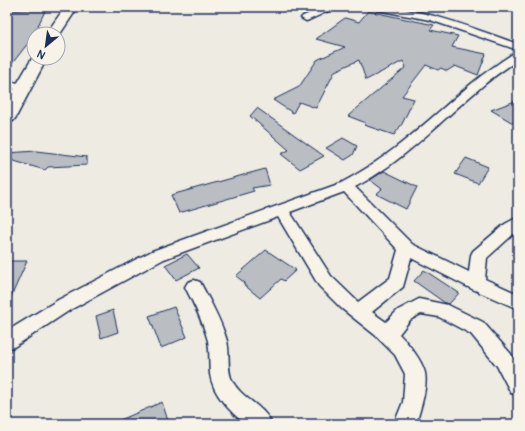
<svg xmlns="http://www.w3.org/2000/svg" width="525" height="431" font-family="Pangolin,sans-serif">
<rect width="100%" height="100%" fill="#eeebe2"/>
<filter id="ink" filterUnits="userSpaceOnUse"><feTurbulence type="fractalNoise" baseFrequency=".025" numOctaves="2"/><feDisplacementMap in="SourceGraphic" scale="8" xChannelSelector="R" yChannelSelector="G"/><feConvolveMatrix kernelMatrix="1 2 1 2 8 2 1 2 1" color-interpolation-filters="sRGB"/></filter>
<g filter="url(#ink)">
<g fill="#babdc2" stroke="#1b2f5e">
<polygon points="46,9 32,38 7,70 7,11"/>
<polygon points="368,11 434,25 430,30 458,36 452,47 486,54 478,75 455,66 447,71 441,68 438,70 426,65 402,96 414,99 402,124 394,135 364,125 366,123 348,116 406,67 403,61 366,80 359,60 335,71 316,108 299,102 293,113 273,100 299,87 317,60 345,47 316,39 345,18 359,22"/>
<polygon points="518,100 518,126 491,110"/>
<polygon points="257,108 324,156 300,169 281,154 289,150 250,116"/>
<polygon points="343,138 357,146 353,155 345,160 326,148"/>
<polygon points="36,151 87,157 87,165 48,167 45,170 7,159 7,153"/>
<polygon points="466,158 488,167 478,183 455,174"/>
<polygon points="265,169 270,185 252,188 254,191 179,213 171,195"/>
<polygon points="384,171 417,187 406,209 376,194 382,189 370,180"/>
<polygon points="266,250 296,270 284,281 281,279 260,298 243,284 245,283 236,276"/>
<polygon points="187,254 199,268 176,280 165,265"/>
<polygon points="7,261 27,261 7,306"/>
<polygon points="424,270 459,293 449,304 445,303 414,281"/>
<polygon points="174,307 187,337 161,348 149,316"/>
<polygon points="113,310 118,332 101,338 96,316"/>
<polygon points="162,402 169,424 111,424"/>
</g>
<g fill="none" stroke-linecap="round" stroke-linejoin="round">
<defs>
<g id="street">
<polygon points="325,7 337,7 309,20 306,21 301,18 303,16"/>
<path d="M373 7C423 7 471 28 518 44V50L430 20 377 10Z"/>
<path d="M518 52V60C505 69 491 78 479 89 438 123 403 162 355 187L412 244 469 272 471 255 473 251 505 224 518 217V230L487 258 485 279 518 294V309L470 288 411 258 403 287 372 312 386 322 398 310 419 299 448 305 483 322 511 354 518 367V396L511 393 497 366 471 334 439 317 421 314 410 320 399 334C408 343 422 360 425 373 428 387 420 410 416 424H394L403 402 405 374 395 355 375 335 341 308 319 286 278 217 164 259 70 310 14 347 7 349V331L58 300 152 251 341 183C391 157 427 121 470 85 484 73 499 63 514 53ZM344 192 398 250 390 278 358 302 331 276 290 212Z"/>
<polygon points="7,82 24,83 30,86 24,89 7,88"/>
<path d="M194 280 200 282C210 301 221 320 227 341 230 353 227 367 231 378 239 398 264 405 272 424H245C230 411 213 395 210 374 209 363 210 352 208 341 203 322 194 304 185 287L188 282Z"/>
</g>
<g id="secondary">
<polygon points="65,7 78,7 58,37 58,34 46,34"/>
<polygon points="34,55 34,58 47,58 16,117 13,121 7,122 7,101"/>
</g>
</defs>
<use href="#street" stroke="#1b2f5e" stroke-width="3"/>
<use href="#secondary" stroke="#1b2f5e" stroke-width="3"/>
<use href="#street" fill="#f7f3e8" fill-rule="evenodd"/>
<use href="#secondary" fill="#f7f3e8" fill-rule="evenodd"/>
</g>
</g>
<rect width="525" height="431" fill="none" stroke="#f7f3e8" stroke-width="24"/>
<rect x="12" y="12" width="501" height="407" fill="none" stroke="#1b2f5e" stroke-width="1.5" filter="url(#ink)"/>
<g transform="translate(46 46) rotate(209)"><circle r="19" fill="#f7f3e8" stroke="#9fa5b1"/>
<path d="M0-3L7 15L0 10L-7 15Z" fill="#1b2f5e"/>
<text y="-6" font-size="11" font-weight="bold" text-anchor="middle" fill="#1b2f5e">N</text>
</g>
</svg>
